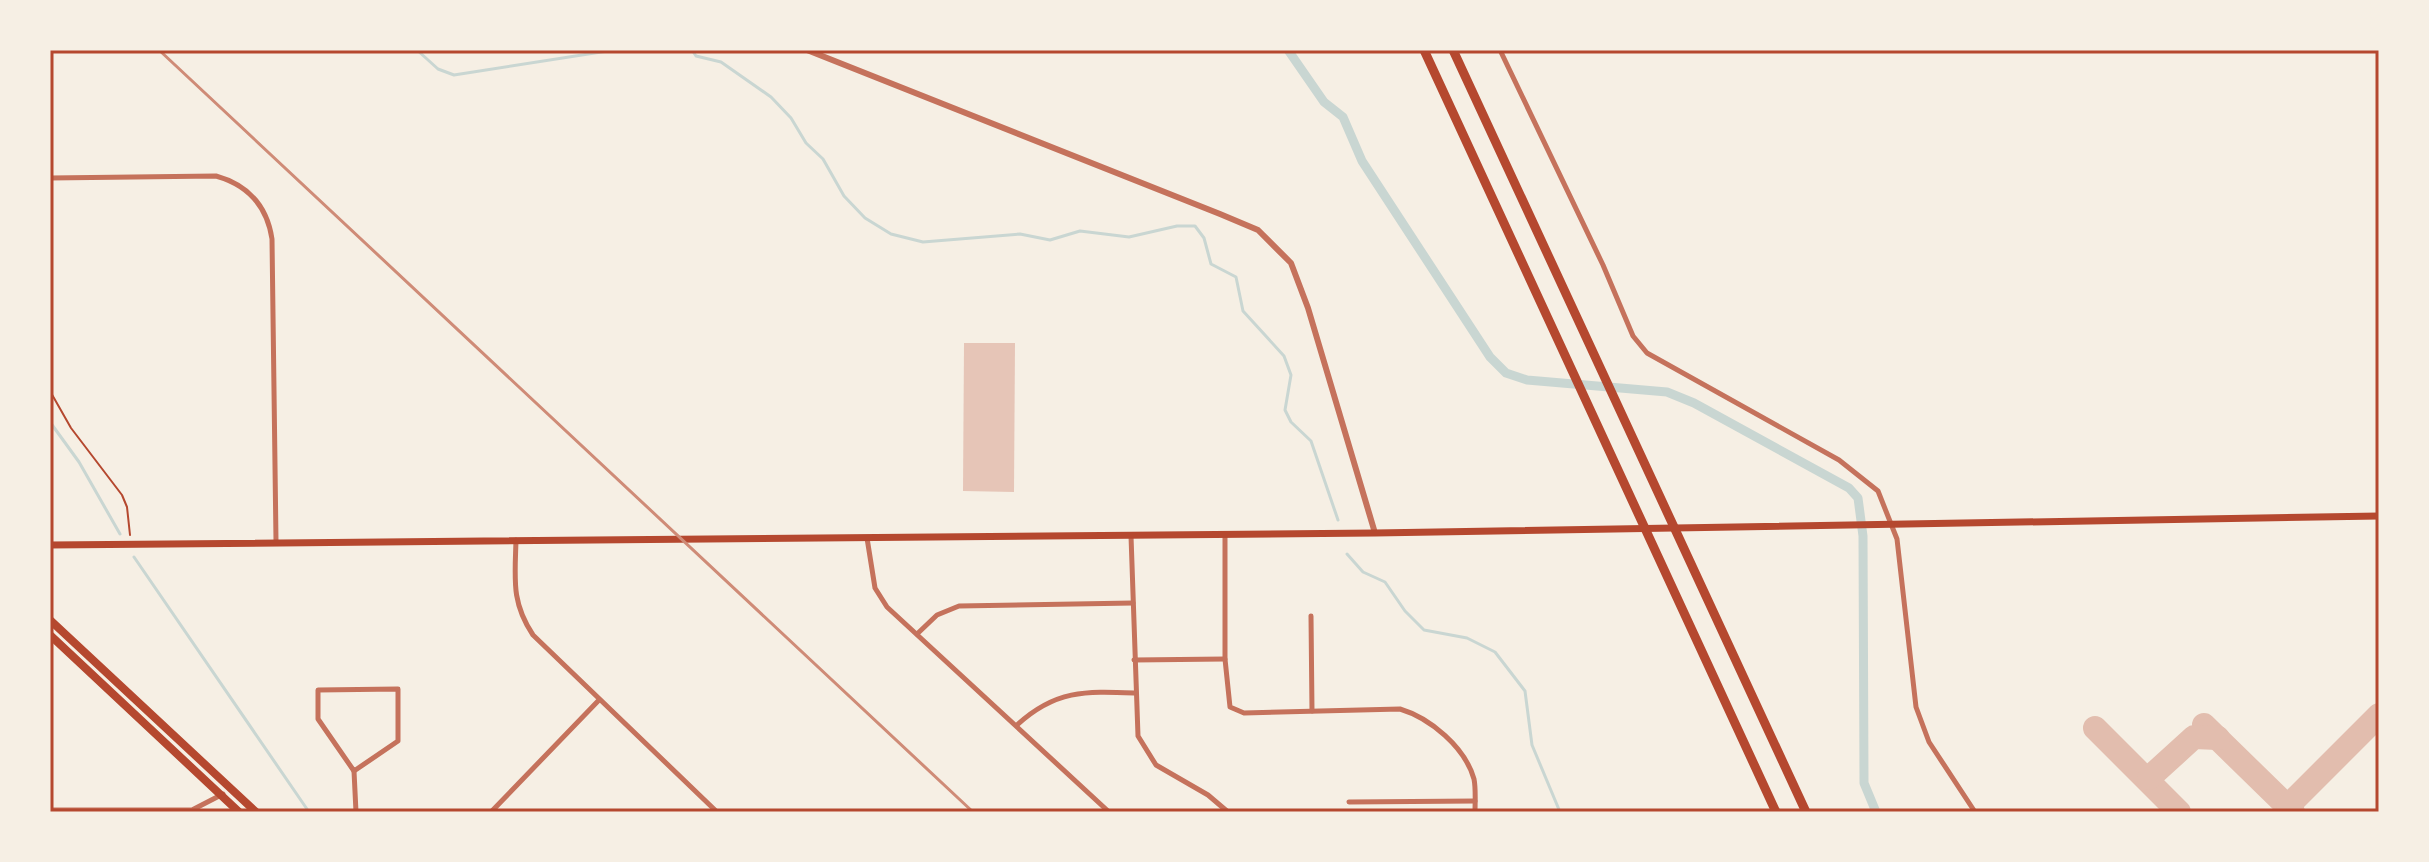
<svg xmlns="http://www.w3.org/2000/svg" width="2429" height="862" font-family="'Alegreya Sans',sans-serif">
<rect width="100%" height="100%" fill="#f6efe4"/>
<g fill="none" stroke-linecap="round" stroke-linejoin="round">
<g stroke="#c9d6d2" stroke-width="3">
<polyline points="417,50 438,69 454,75 614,50"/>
<polyline points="692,50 696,56 721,62 771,97 791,118 806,143 823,159 844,196 865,218 891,234 923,242 1020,234 1050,240 1080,231 1129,237 1177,226 1195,226 1204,238 1211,264 1236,277 1243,311 1284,356 1291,375 1285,410 1291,422 1311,441 1338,520"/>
<polyline points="50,422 79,462 120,534"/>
<polyline points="1347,554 1363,572 1385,582 1405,611 1424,630 1467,638 1495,652 1525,691 1532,745 1560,812"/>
<polyline points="134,557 309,812"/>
</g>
<polyline stroke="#c9d6d2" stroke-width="9" points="1288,50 1324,102 1343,117 1362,161 1490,357 1506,373 1527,380 1667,392 1694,403 1849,488 1858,498 1863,536 1864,783 1876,812"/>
<g stroke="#e2bdae" stroke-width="24">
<polyline points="2204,725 2293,812"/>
<polyline points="2095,728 2179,812"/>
<polyline points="2149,778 2194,737 2218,738"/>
<polyline points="2288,806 2379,715"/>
</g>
</g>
<polygon fill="#e6c5b7" points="964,343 1015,343 1014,492 963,491"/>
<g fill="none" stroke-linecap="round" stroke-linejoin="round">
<polyline stroke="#b5482f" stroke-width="2" points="50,391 71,428 122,495 127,507 130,535"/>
<g stroke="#c5725c" stroke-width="5">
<polyline points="1500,50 1603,265 1633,336 1647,353 1839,460 1878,491 1897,539 1916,707 1929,742 1975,812"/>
<path d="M50 178 216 176C248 185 267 206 272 239L276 541"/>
<path d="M1225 534V659L1230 707 1244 713 1400 709C1430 718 1465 747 1474 779 1476 789 1475 802 1475 812"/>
<polyline points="1131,536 1138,736 1156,765 1208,795 1228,812"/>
<polyline points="867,538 875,588 887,607 1109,812"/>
<path d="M516 540C515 579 511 602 533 635L717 812"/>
<polyline points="1311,616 1312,711"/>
<polyline points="917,634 937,615 959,606 1133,603"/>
<polyline points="1134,660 1225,659"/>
<polygon points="398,689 398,741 354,771 318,719 318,690"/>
<path d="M1017 725C1055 690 1085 691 1134 693"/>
<polyline points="354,771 356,812"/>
<polyline points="1349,802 1475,801"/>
<polyline points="50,810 192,810 223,794"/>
<polyline points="491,812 599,700"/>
</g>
<polyline stroke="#c5725c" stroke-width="6" points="807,50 1220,214 1258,230 1291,263 1308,308 1375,533"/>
<polyline stroke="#b5482f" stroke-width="7" points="50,545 1375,533 2379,516"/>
<g stroke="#b5482f" stroke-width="8">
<polyline points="50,620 256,812"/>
<polyline points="50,635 239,812"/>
</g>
<g stroke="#b5482f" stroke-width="9">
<polyline points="1424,50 1776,812"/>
<polyline points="1453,50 1806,812"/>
</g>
<polyline stroke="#cf8b77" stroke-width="3" points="159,50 973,812"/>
</g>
<rect width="2429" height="862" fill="none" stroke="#f6efe4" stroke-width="104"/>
<rect x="52" y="52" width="2325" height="758" fill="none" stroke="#b5482f" stroke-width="3"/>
</svg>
